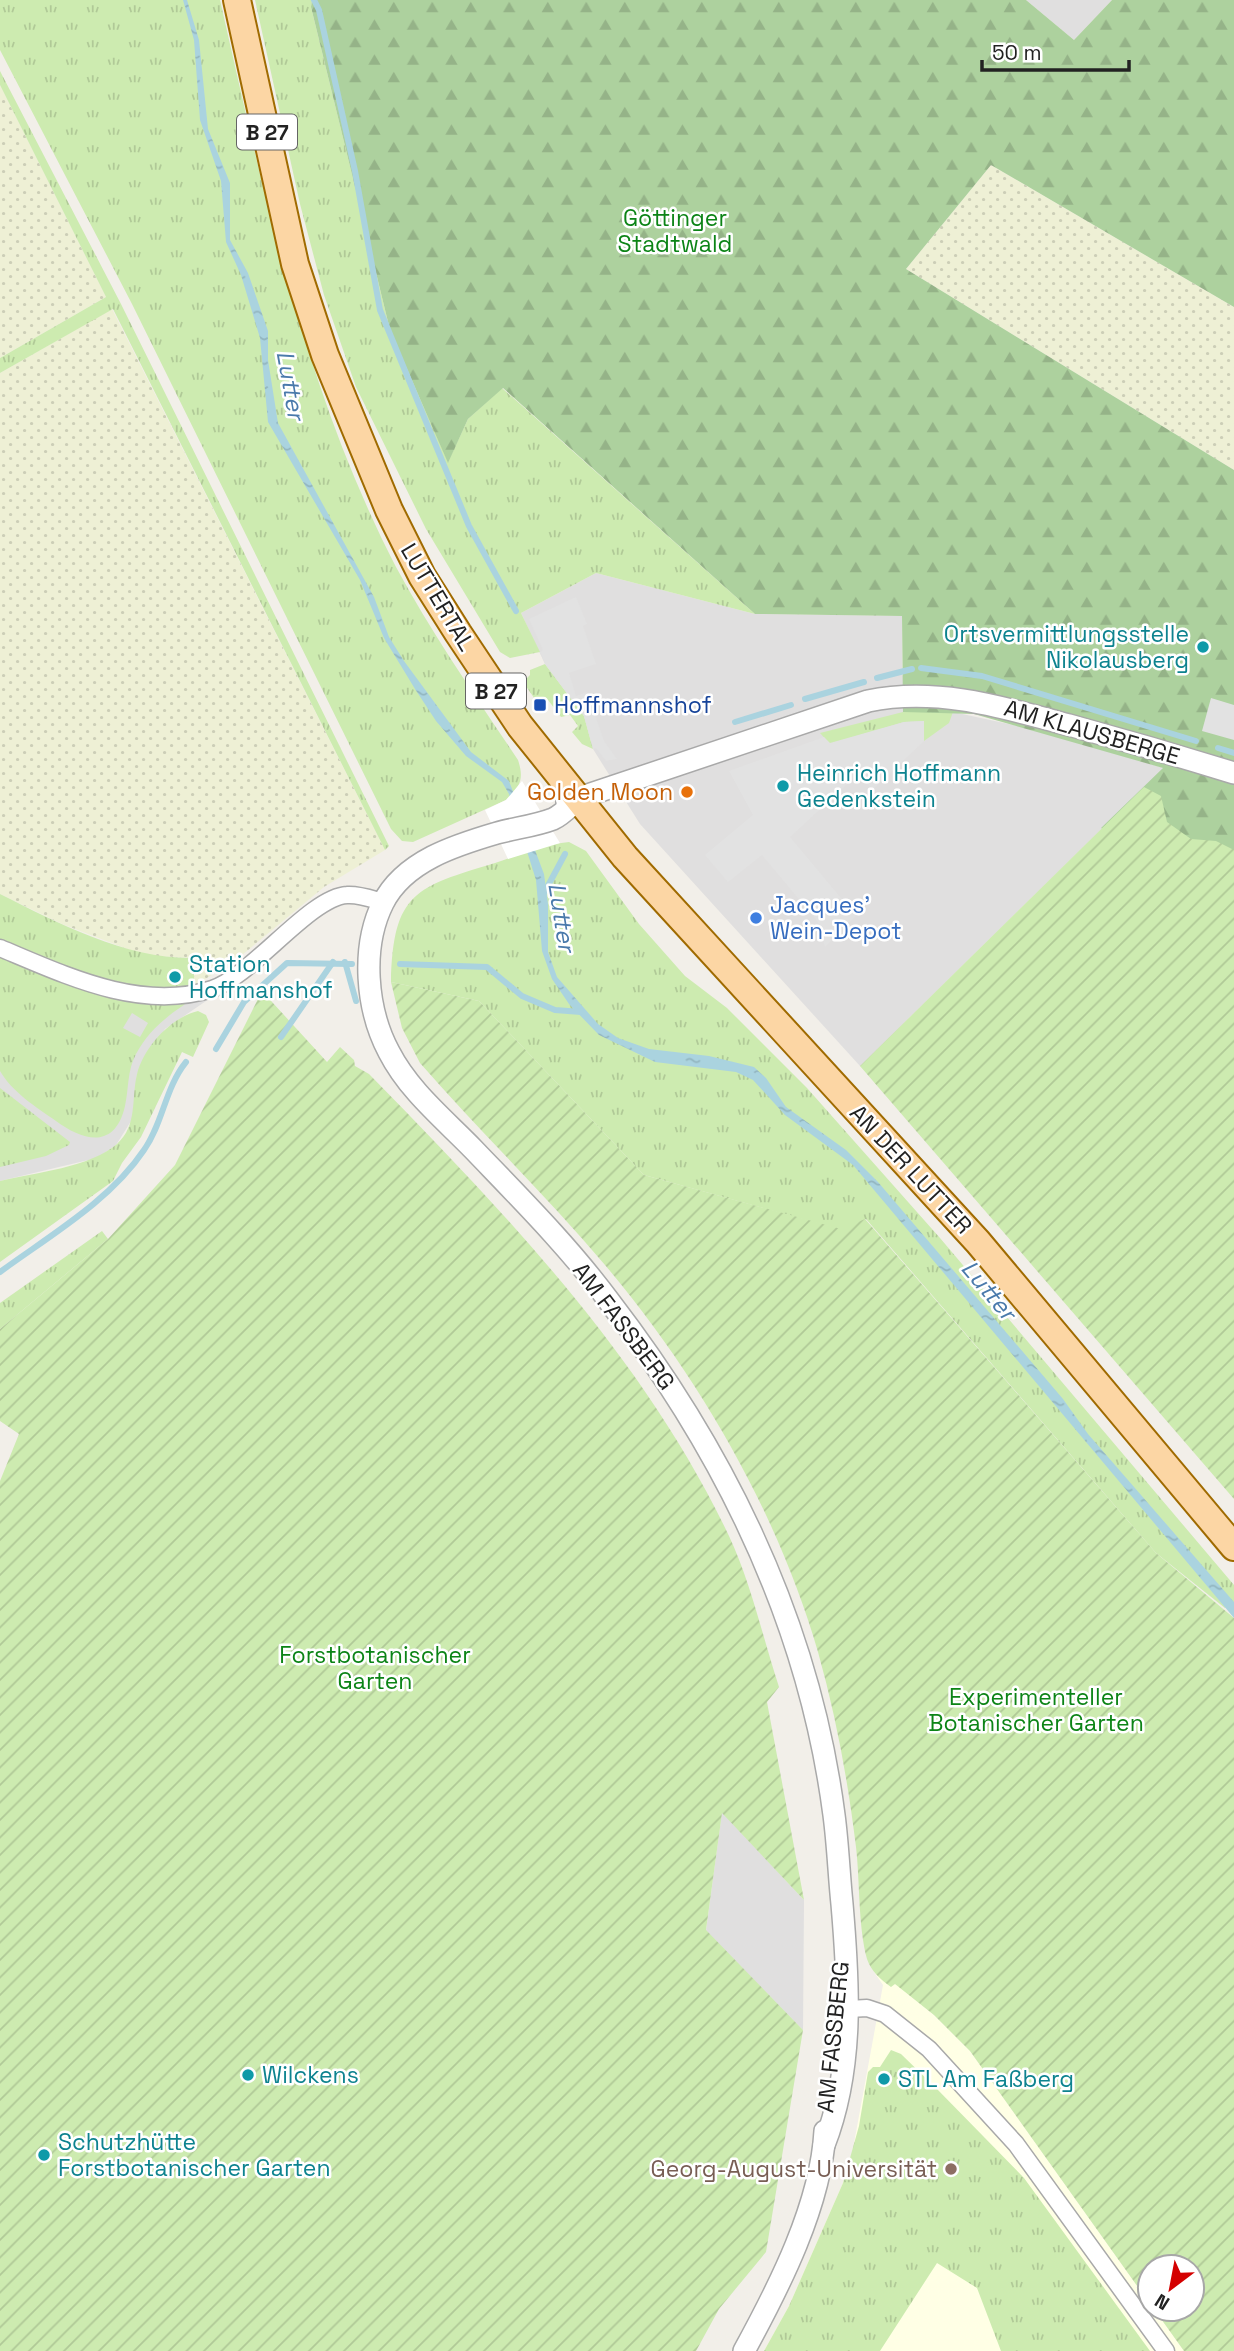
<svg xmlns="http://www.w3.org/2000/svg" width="1234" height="2351" font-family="'Space Grotesk',sans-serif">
<defs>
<pattern id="farmland-dots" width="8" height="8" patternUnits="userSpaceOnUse" patternTransform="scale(1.75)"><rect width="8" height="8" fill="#eef0d5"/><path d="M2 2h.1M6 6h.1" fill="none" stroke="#ccceb7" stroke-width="1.8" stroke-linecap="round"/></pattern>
<pattern id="grass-tufts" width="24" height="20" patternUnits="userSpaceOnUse" patternTransform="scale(1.75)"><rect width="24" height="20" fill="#cdebb0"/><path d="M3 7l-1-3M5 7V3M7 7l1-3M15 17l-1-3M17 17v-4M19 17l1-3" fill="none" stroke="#b0c997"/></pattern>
<pattern id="forest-firs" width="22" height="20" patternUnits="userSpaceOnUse" patternTransform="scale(1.75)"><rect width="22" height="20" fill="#add19e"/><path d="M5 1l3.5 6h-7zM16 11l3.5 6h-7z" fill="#95b388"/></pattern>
<pattern id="garden-furrows" width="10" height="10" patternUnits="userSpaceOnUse" patternTransform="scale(1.75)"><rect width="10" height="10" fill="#cdebb0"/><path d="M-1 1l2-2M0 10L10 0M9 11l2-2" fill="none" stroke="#b0c997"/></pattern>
<pattern id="water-ripples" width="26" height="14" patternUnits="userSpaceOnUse" patternTransform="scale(1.75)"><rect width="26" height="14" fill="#aad3df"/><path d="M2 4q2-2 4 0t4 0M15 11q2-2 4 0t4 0" fill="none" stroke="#92b5bf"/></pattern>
</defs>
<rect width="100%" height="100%" fill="#f2efe9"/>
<g fill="#e0dfdf">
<polygon points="1026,0 1112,0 1074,40"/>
<polygon points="596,573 755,614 902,616 902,675 953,712 1032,729 1164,768 860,1066 640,824 593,749 584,716 545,664 521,613"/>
<polygon points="0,945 194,986 209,999 165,1029 137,1074 133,1118 116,1145 97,1158 0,1181"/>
<polygon points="722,1812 804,1900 803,2030 706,1931"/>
</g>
<polygon fill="#ffffe5" points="874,1972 885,1982 895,1983 934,2015 970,2051 1150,2304 1150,2309 1154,2309 1184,2351 764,2351 789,2306 843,2183 852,2154 883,1985"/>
<g fill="url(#farmland-dots)">
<polygon points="0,85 106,297 0,358"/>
<polygon points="991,165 1234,307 1234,470 906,269"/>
<polygon points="112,309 385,850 324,887 236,960 194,986 194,958 155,956 130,950 62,924 0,894 0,373"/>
</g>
<g fill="url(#grass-tufts)" fill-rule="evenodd">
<path d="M0 0H220C264 193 304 389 396 567 432 634 476 697 518 760 524 778 521 787 506 800L413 842 402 841 391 829 132 304 0 50Z"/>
<polygon points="255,0 312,0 311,7 390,330 448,462 468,419 502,388 755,614 596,573 521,613 540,652 510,658 500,652 426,529 356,387 324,295 300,204"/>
<polygon points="0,71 121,304 389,846 385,850 113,309 0,373 0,358 106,297 0,85"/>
<polygon points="545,664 584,716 593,749 582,744 572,732 578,726 570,715 561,717 548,700 539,705 523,682 530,675 530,670"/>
<polygon points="903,712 953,712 949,723 924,741 924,721 904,722 830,744 820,733"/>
<path d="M569 842 586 851 639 924 685 976 727 1008 807 1088 940 1238 1234 1585V1602L1225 1608 1156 1553 866 1219 842 1230 644 1175 479 1001 391 982C393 892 416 887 495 863 519 855 544 844 569 842Z"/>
<path d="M0 894C60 924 126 959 194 958V986C126 998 63 968 0 945Z"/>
<path d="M0 953 46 971 194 998C170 1014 150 1028 136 1054 127 1071 129 1088 125 1106 115 1150 83 1141 56 1121 36 1107 12 1092 0 1071ZM132 1013 148 1023 140 1037 123 1028Z"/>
<path d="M198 1011 206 1015 209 1022 193 1057 182 1052 141 1137 122 1163 113 1181 0 1262V1181C34 1173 91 1167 117 1144 138 1125 131 1099 137 1074 144 1047 170 1018 198 1011Z"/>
<polygon points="0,1088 70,1142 69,1145 46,1156 0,1167"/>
<polygon points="102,1231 108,1239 0,1329 0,1303"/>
<polygon points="891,2050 901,2054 937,2089 1024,2178 1150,2351 1001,2351 977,2288 937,2263 880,2351 764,2351 789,2306 843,2183 859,2126 868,2072 873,2067 880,2067"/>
</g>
<polygon fill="url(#forest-firs)" points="312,0 1026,0 1074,40 1112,0 1234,0 1234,307 991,165 906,269 1234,470 1234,894 1101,828 1163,768 974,714 903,712 902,616 755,614 503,388 468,419 448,463 390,330 311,7"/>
<g fill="url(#garden-furrows)">
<polygon points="1144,787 1161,796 1167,822 1191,839 1216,841 1234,850 1234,1499 860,1066"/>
<path d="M391 982 479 1001 644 1175 841 1229 865 1219 1156 1553 1234 1618V2351H1184L1154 2309H1192V2267H1150V2304L970 2051 934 2015 895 1984 891 1987C880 1979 871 1971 867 1959 858 1926 860 1881 856 1847 848 1781 836 1716 818 1652 778 1513 698 1375 605 1265 546 1195 480 1132 420 1063L402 1028Z"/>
<path d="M262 991 327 1062 340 1047 354 1060 355 1066 369 1074C506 1214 644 1357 729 1536 751 1583 763 1638 779 1687L767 1702 804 1900 722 1813 706 1930 803 2030 766 2252 719 2309 696 2351H0V1481L19 1434 0 1421V1329L108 1239 175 1165Z"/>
</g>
<g fill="#e2e2e2">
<polygon points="576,597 587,624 583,626 596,664 569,673 576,696 587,692 604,741 617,759 606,761 596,748 593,749 584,716 545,664 540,652 543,650 529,619"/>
<polygon points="1211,698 1234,705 1234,740 1202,731"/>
<polygon points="924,721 924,741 873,789 858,774 790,837 856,916 825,947 818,922 762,855 728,882 705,855 753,815 729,771 824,737 830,743 904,722"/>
</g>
<polygon fill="url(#water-ripples)" points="183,0 187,0 199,40 208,129 230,183 230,240 248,273 268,331 268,360 278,423 374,597 389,637 404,661 471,752 509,781 544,874 548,904 548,952 557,977 598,1024 618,1038 649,1049 709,1056 754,1067 766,1078 786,1107 846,1150 878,1182 1063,1399 1088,1434 1234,1602 1234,1618 853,1165 785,1115 753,1080 736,1072 655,1062 599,1035 569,1004 552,979 542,951 536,880 509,794 502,782 466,756 436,721 415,689 384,638 360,580 268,422 260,338 241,275 226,242 221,181 200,120 194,40"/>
<polygon fill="#fff" points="522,781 560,843 508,859 485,810 506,800"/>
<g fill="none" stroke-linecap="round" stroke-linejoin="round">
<g stroke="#aad3df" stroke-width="6">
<polyline points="314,0 319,10 355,171 380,310 469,526 516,611"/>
<polyline points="921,668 982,676 1196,741"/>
<polyline points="877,678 912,669"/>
<polyline points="805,699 864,682"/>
<polyline points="735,722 791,705"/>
<polyline points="1218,748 1234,753"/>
<polyline points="543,895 565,854"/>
<polyline points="345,962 356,1001"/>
<polyline points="400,964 487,967 522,996 555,1010 581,1012"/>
<polyline points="281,1037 333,962"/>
<polyline points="216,1049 244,1002 287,963 352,964"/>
<path d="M0 1272C49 1236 110 1201 144 1150 163 1123 165 1088 186 1062"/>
</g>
<defs>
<g id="minor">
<path d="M0 948C65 975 140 1012 212 989 252 976 310 897 347 895 359 894 372 899 383 902"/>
<polyline points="849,2009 867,2008 885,2014 929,2049 1016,2144 1166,2351"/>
</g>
<g id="tertiary">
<path d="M578 799C570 806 562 815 553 819 535 826 515 828 497 833 456 845 404 861 383 903 361 947 366 1009 389 1052 409 1091 444 1119 474 1150 520 1198 569 1247 609 1301 726 1453 809 1623 834 1815 838 1845 839 1875 842 1904 849 1985 854 2068 824 2145"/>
<path d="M567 802 868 701C937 687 1002 707 1069 725 1124 740 1179 756 1234 773"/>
<path d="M744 2351C779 2287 821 2205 825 2131"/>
</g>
<polyline id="primary" points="237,0 295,264 325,355 389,510 422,576 458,633 520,726 625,857 978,1242 1234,1547"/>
</defs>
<use href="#minor" stroke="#a9a9a9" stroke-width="19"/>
<use href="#tertiary" stroke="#a9a9a9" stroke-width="24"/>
<use href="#primary" stroke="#a06b00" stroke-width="30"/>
<use href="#minor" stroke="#fff" stroke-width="16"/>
<use href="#tertiary" stroke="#fff" stroke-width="21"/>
<use href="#primary" stroke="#fcd6a4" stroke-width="26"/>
</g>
<g fill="#0f9aa8" stroke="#fff" stroke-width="2.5">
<circle cx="1203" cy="647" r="7"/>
<circle cx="783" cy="786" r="7"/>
<circle cx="175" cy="977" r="7"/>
<circle cx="248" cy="2075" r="7"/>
<circle cx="884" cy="2079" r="7"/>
<circle cx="44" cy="2155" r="7"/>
</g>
<rect fill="#1a4fb4" stroke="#fff" stroke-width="2.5" x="533" y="698" width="14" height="14" rx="3.5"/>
<circle fill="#e8710a" stroke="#fff" stroke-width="2.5" cx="687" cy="792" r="7"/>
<circle fill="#3f7fe0" stroke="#fff" stroke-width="2.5" cx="756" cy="918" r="7"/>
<circle fill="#8d6e63" stroke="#fff" stroke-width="2.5" cx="951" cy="2169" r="7"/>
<g text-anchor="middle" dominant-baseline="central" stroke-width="5" stroke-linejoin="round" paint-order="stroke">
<g fill="#fff" stroke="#646464" stroke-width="2">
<rect x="237" y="114.5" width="60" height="35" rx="5"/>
<rect x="466" y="673.5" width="60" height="35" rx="5"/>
</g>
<g font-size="21" font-weight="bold" fill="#222">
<text x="267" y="132">B 27</text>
<text x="496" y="691">B 27</text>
</g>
<g font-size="23" fill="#0c8416" stroke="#fff">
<text x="675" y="218">Göttinger<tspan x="675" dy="26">Stadtwald</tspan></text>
<text x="375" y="1655">Forstbotanischer<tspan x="375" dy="26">Garten</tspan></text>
<text x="1036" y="1697">Experimenteller<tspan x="1036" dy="26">Botanischer Garten</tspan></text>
</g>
<g font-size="23" fill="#222" stroke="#fff">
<text transform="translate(438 597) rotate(59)">LUTTERTAL</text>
<text transform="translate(1092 732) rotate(16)">AM KLAUSBERGE</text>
<text transform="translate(911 1169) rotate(47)">AN DER LUTTER</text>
<text transform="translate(624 1326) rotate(53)">AM FASSBERG</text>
<text transform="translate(833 2037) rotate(-84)">AM FASSBERG</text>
</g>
<g font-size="23" fill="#0d838f" stroke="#fff" text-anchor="start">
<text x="1189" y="634" text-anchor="end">Ortsvermittlungsstelle<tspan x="1189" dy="26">Nikolausberg</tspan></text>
<text x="797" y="773">Heinrich Hoffmann<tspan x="797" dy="26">Gedenkstein</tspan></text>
<text x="189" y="964">Station<tspan x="189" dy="26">Hoffmanshof</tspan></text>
<text x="262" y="2075">Wilckens</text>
<text x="898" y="2079">STL Am Faßberg</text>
<text x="58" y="2142">Schutzhütte<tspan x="58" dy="26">Forstbotanischer Garten</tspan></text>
</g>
<g font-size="23" fill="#164399" stroke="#fff" text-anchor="start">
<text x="554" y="705">Hoffmannshof</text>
</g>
<g font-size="23" fill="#c56008" stroke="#fff" text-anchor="end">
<text x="673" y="792">Golden Moon</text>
</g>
<g font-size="23" fill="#366cbe" stroke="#fff" text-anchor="start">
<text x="770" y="905">Jacques'<tspan x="770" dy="26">Wein-Depot</tspan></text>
</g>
<g font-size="23" fill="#785e54" stroke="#fff" text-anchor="end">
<text x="937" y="2169">Georg-August-Universität</text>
</g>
<g font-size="24" font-style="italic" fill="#4a7aab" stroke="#fff">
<text transform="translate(291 385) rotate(80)">Lutter</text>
<text transform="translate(562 917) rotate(81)">Lutter</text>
<text transform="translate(989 1290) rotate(50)">Lutter</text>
</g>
</g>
<g transform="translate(1171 2288) rotate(212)"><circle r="33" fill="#ffffff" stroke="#a7a7a7" stroke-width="2"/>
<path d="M0-5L12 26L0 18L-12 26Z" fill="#d40000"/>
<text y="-10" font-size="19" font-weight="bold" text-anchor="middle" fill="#222222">N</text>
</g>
<path d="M982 60v10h147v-10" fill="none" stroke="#222222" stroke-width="3.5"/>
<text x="992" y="60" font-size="21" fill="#222222" stroke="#ffffff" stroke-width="5" paint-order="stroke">50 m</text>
</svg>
